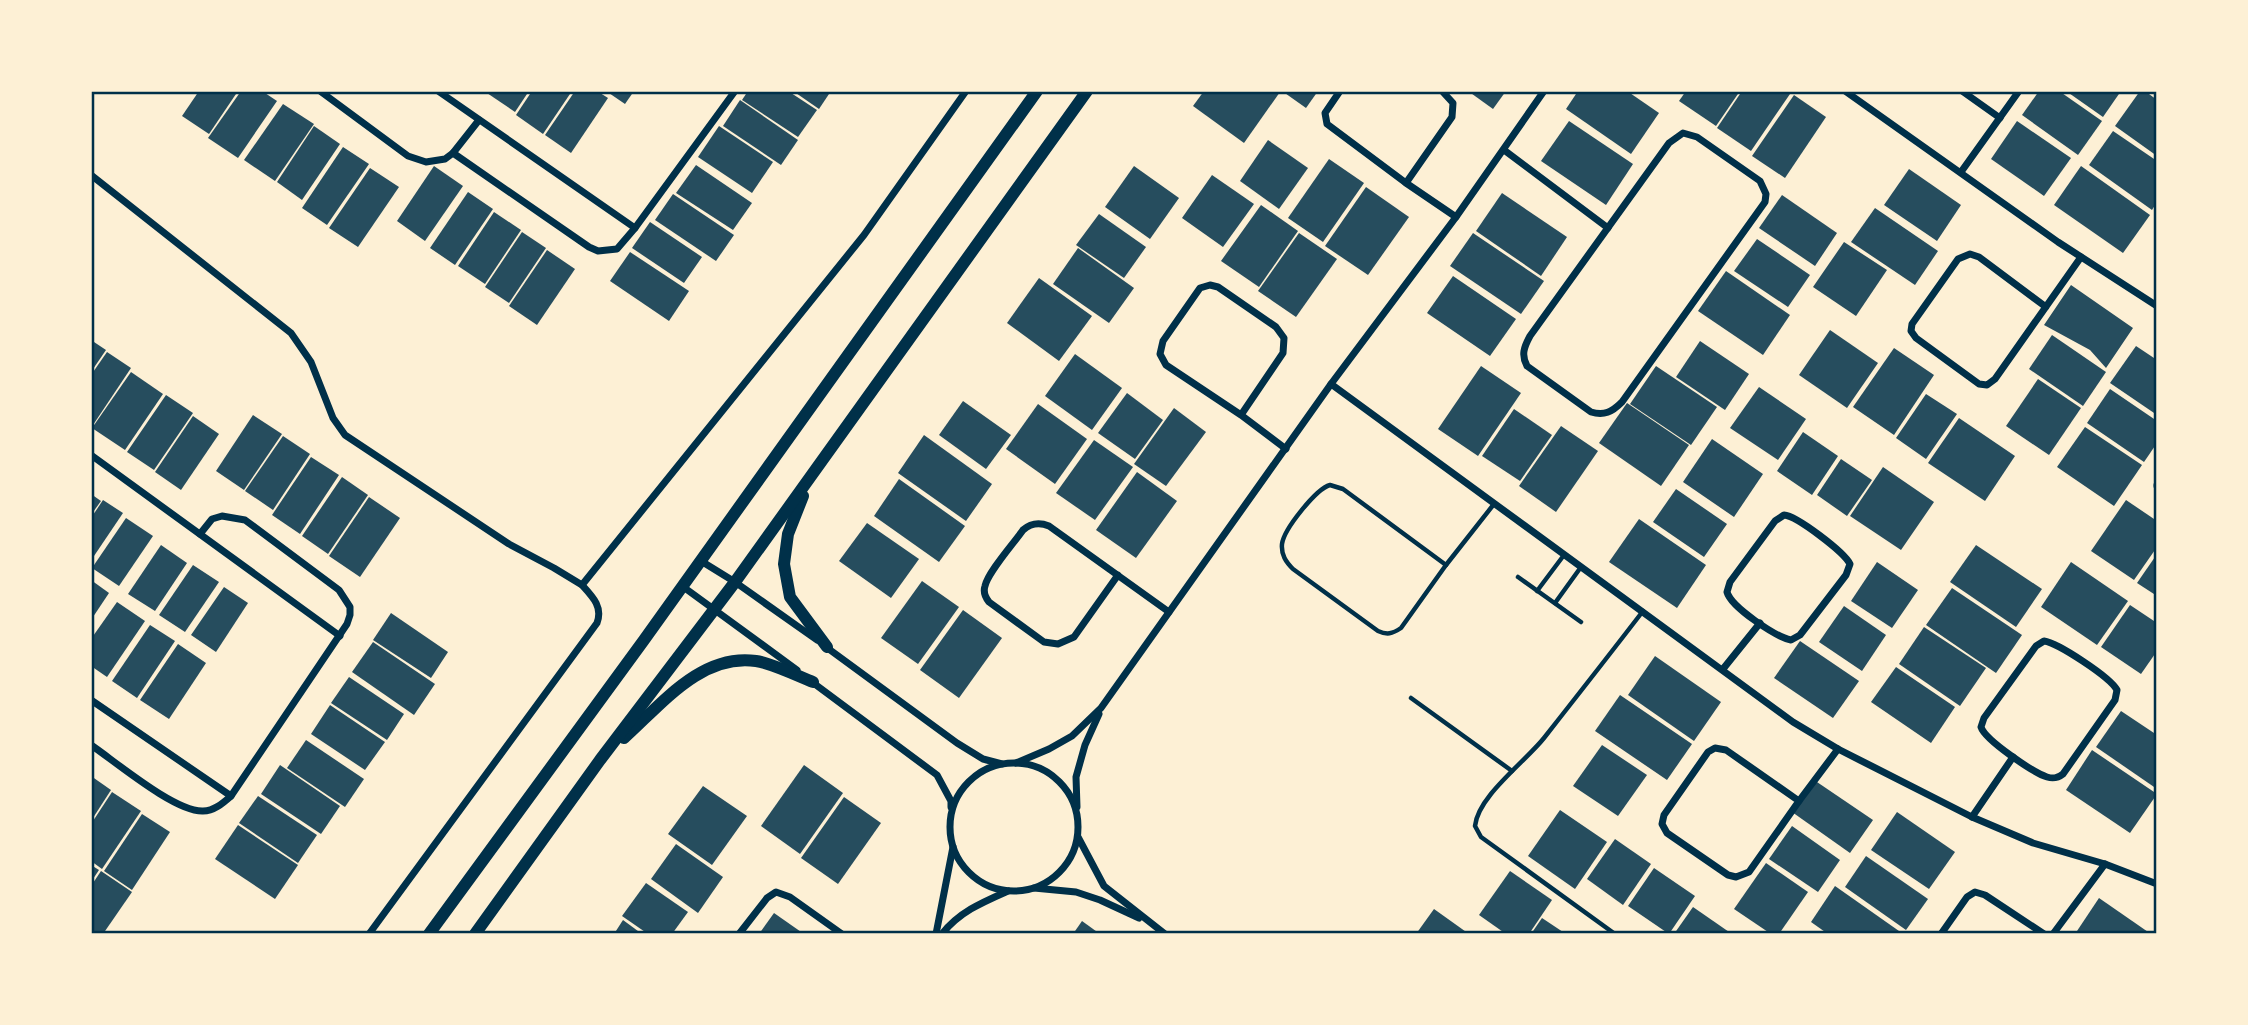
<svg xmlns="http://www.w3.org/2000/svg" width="2248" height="1025" font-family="Mulish,sans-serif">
<rect width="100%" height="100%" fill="#fdf0d5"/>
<g fill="#264d5e">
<polygon points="199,91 238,91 209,134 182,116"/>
<polygon points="241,91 262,91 277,101 238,158 208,138"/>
<polygon points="484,91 529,91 515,112"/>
<polygon points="532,91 572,91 543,134 516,115"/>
<polygon points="575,91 597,91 608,98 571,153 545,135"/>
<polygon points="606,91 634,91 625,104"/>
<polygon points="748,91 788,91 817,110 798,137 742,100"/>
<polygon points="793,91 831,91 819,109"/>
<polygon points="1204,91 1279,91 1280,92 1244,143 1193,106"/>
<polygon points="1282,91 1318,91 1306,108"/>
<polygon points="1468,91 1506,91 1493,109"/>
<polygon points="1578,91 1627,91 1659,113 1631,154 1566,109"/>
<polygon points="1686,91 1740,91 1716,126 1679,101"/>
<polygon points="1742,91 1786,91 1790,94 1751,151 1717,128"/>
<polygon points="2039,91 2059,91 2102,121 2078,155 2022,115"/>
<polygon points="2066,91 2121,91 2103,117"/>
<polygon points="2140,91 2145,91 2157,100 2157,156 2115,126"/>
<polygon points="1794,95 1826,117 1785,178 1752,156"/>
<polygon points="740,100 798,140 781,165 723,126"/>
<polygon points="283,104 314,124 275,181 244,160"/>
<polygon points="1569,121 1633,164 1606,205 1541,161"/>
<polygon points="2017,121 2071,158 2044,196 1991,159"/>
<polygon points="314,126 340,144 302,200 277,182"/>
<polygon points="719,126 773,162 752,193 698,157"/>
<polygon points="2113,131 2157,161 2157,202 2152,210 2089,165"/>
<polygon points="1268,140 1308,168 1279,209 1240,181"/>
<polygon points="343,147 369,164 327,225 302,208"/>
<polygon points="1329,159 1364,183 1323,242 1288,218"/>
<polygon points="696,165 752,203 733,230 676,193"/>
<polygon points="434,166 463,186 425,241 397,221"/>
<polygon points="1134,166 1179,198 1150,239 1105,207"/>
<polygon points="2081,166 2150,215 2123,253 2054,205"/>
<polygon points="370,168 399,187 358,247 329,228"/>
<polygon points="1909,169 1961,205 1937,241 1884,205"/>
<polygon points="1212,175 1254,204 1223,247 1182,218"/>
<polygon points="1366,187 1409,217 1368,275 1325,246"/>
<polygon points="468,192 493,209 455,265 430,248"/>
<polygon points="1502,193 1567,237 1541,276 1476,231"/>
<polygon points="673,194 734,235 716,261 655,220"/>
<polygon points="1782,195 1837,233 1815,266 1759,228"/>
<polygon points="1261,205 1298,231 1259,287 1221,261"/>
<polygon points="1875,208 1938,251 1915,285 1851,242"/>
<polygon points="494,212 521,230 485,284 458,266"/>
<polygon points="1099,214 1146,247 1124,278 1076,245"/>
<polygon points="650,222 702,257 684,283 632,248"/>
<polygon points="522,232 546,248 509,303 485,287"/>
<polygon points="1299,233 1337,259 1296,317 1258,291"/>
<polygon points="1473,233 1544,281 1521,314 1450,266"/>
<polygon points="1757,239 1810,275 1788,307 1734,271"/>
<polygon points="1844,242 1887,270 1856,316 1813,287"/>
<polygon points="1078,248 1134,288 1109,323 1053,284"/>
<polygon points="547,250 575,269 537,325 509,306"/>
<polygon points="630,252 689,291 669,321 610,281"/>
<polygon points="1726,271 1790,315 1763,355 1698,311"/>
<polygon points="1453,276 1516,319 1490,356 1427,313"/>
<polygon points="1039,278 1092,316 1059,361 1007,323"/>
<polygon points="2071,285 2133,328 2106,368 2090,350 2044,325"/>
<polygon points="1830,330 1878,363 1847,408 1799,375"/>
<polygon points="2052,335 2106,372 2083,406 2029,369"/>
<polygon points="91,340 106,350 91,372"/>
<polygon points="1700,341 1749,374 1725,410 1676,377"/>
<polygon points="2136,346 2157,360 2157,415 2110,383"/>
<polygon points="1894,348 1934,375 1894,435 1853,407"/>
<polygon points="107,352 131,368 93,425 91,423 91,375"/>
<polygon points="1075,354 1122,388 1092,430 1045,396"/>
<polygon points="1481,366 1521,393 1478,456 1438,429"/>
<polygon points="1656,366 1717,407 1691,445 1630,404"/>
<polygon points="131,372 163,394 125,450 92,428"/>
<polygon points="2038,379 2081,408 2049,455 2006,426"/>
<polygon points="1759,387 1806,419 1778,460 1730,428"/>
<polygon points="2110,389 2157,421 2157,443 2144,462 2087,423"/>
<polygon points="1127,393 1163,420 1135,459 1098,433"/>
<polygon points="1926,394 1957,414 1926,459 1896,438"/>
<polygon points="166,395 193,413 154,470 127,452"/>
<polygon points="963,401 1011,435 986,469 939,435"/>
<polygon points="1627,403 1689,445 1661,486 1599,443"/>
<polygon points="1038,404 1087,439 1055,484 1006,449"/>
<polygon points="1174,408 1206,432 1166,486 1134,464"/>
<polygon points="1514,409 1552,435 1520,481 1482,456"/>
<polygon points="253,415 282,434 244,490 216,471"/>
<polygon points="193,416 219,434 181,490 155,472"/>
<polygon points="1959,418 2015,456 1985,501 1928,463"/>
<polygon points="1561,426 1598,451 1556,512 1519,486"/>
<polygon points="2085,427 2142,465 2114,506 2057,467"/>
<polygon points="1803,432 1838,456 1812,495 1777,471"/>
<polygon points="924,435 992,484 966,521 898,473"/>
<polygon points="283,436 310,454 273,510 245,491"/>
<polygon points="1712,439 1763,474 1734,517 1683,482"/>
<polygon points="1094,440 1133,467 1095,520 1056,493"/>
<polygon points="311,457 339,475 300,534 272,515"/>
<polygon points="1841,459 1872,480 1847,516 1817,495"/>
<polygon points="1883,467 1934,502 1901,550 1850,516"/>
<polygon points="1137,472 1177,501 1136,558 1096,530"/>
<polygon points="342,477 368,495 328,554 302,536"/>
<polygon points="899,479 965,526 939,562 874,516"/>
<polygon points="1676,489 1727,524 1704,557 1653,522"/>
<polygon points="91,494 101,501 91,515"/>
<polygon points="369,497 400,518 360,577 329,556"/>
<polygon points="103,500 123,513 94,556 91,554 91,518"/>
<polygon points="2126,500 2157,521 2157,547 2134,580 2091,551"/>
<polygon points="126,518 153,536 119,586 92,568"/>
<polygon points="1639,519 1706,565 1677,608 1609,562"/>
<polygon points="867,523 919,559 891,598 839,561"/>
<polygon points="161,545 187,563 155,611 128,594"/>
<polygon points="1976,545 2042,589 2016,627 1950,582"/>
<polygon points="2157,554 2157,596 2137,583"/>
<polygon points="1877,562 1918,590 1892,628 1851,601"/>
<polygon points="2071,562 2128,601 2097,645 2041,607"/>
<polygon points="193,565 219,582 185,632 159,615"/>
<polygon points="91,580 109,593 91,620"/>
<polygon points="922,581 959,607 918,664 881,638"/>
<polygon points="224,587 248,603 216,652 191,635"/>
<polygon points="1952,588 2022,635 1996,673 1926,625"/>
<polygon points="117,602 145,621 107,677 91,666 91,639"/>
<polygon points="2130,605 2157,623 2157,651 2141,674 2101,647"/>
<polygon points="1844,606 1886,635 1862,671 1819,642"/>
<polygon points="963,610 1002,638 959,698 920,670"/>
<polygon points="391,613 448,652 431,678 373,640"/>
<polygon points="150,625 175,641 137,698 112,681"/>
<polygon points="1924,627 1986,668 1960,706 1899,664"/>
<polygon points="1800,641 1859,681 1833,718 1774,678"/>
<polygon points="373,642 435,684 414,715 352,672"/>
<polygon points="178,644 206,663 169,719 140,700"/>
<polygon points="1655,656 1721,702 1694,741 1628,695"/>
<polygon points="1896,667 1955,707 1931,743 1871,702"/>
<polygon points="349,677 404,714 387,740 331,703"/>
<polygon points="1620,695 1692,744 1667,780 1595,731"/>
<polygon points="330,705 385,742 365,770 311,734"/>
<polygon points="2121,711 2157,735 2157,789 2096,747"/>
<polygon points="306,740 364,779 345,807 287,768"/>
<polygon points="1602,745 1647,775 1618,816 1573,786"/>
<polygon points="2092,750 2157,794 2130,833 2066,790"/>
<polygon points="280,765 340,806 321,834 261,794"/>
<polygon points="804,765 843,793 800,854 761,826"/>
<polygon points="91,776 111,790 91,821"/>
<polygon points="1814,780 1873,820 1850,853 1792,812"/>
<polygon points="703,786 747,816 712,865 668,834"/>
<polygon points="112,792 141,811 102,869 91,861 91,824"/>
<polygon points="258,796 317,835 298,863 239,823"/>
<polygon points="844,797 881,823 838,884 801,858"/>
<polygon points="1560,810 1607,842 1575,889 1528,856"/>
<polygon points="1897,812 1955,852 1929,889 1871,850"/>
<polygon points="142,814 170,832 132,890 104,871"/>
<polygon points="238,825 298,865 275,899 215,859"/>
<polygon points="1792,826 1840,860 1818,892 1769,859"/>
<polygon points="1615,839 1651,864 1623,905 1587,879"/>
<polygon points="676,844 723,877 698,913 651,879"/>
<polygon points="1866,856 1928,899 1906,930 1845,887"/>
<polygon points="1766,863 1808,892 1779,934 1771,934 1734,909"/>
<polygon points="91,865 99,870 91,882"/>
<polygon points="1654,868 1695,896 1669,934 1628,906"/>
<polygon points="101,871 132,892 103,934 91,934 91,886"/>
<polygon points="1510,871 1552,900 1529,934 1506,934 1479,915"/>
<polygon points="646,883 688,912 672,934 648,934 622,916"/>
<polygon points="1835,886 1899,931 1897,934 1828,934 1811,922"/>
<polygon points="2099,898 2151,934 2075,934"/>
<polygon points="1693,907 1732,934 1674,934"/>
<polygon points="1434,909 1469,934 1416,934"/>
<polygon points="774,913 804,934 759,934"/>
<polygon points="1542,918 1566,934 1531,934"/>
<polygon points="623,920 642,934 614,934"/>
<polygon points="1082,921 1100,934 1073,934"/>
</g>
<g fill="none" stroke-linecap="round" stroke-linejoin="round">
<g stroke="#003049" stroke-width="4.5">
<path d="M1330 485 1343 489 1446 565 1401 628C1392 634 1387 635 1378 631L1293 569C1286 562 1281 555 1282 544 1284 529 1316 489 1330 485Z"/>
<polyline points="1446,565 1494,504"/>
<polyline points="1518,577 1581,622"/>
<polyline points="1537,591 1564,555"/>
<polyline points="1555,603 1581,567"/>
<polyline points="1411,698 1512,771"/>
<path d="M1615 934 1481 837 1475 826C1478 796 1525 762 1544 738 1577 696 1610 654 1643 611"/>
</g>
<g stroke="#003049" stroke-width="7">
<polyline points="320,91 408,156 426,162 445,159 453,153 479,120"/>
<polyline points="438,91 635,228"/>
<polyline points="1340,91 1325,113 1327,124 1406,183 1456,217"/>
<polyline points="1845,91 2058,242 2157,306"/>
<polyline points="1962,91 2000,118"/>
<path d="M1683 133 1697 137 1760 181 1766 194 1765 202 1622 402C1612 412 1604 416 1591 412L1527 366C1521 355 1524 347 1530 336L1669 143Z"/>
<polyline points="1504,150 1608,228"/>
<polyline points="453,153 589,247 598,251 617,249 635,228 735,91"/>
<polyline points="1961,172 2019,91"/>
<polyline points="91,175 291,333 311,362 333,418 345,435 509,544 554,568 582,585"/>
<polyline points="1406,183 1452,117 1453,103 1442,91"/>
<polyline points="2046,307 1979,257 1970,254 1958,259 1912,324 1911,331 1916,338 1979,384 1987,385 1995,379 2081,257"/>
<polyline points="1331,384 1793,722 1838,749 1972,817 2033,843 2105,864 2157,884"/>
<polyline points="1241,415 1283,353 1284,338 1276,327 1218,287 1210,285 1200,288 1163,341 1160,354 1166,365 1241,415 1286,449"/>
<polyline points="91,455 340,636"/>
<polyline points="2157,485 2157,486"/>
<path d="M1784 515C1797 516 1844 552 1850 564L1846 575 1800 635 1791 640C1776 637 1731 607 1727 592L1730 582 1775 521Z"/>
<polyline points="701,561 735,582 817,640"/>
<path d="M1118 575 1074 637 1058 644 1044 642 989 602C985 597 983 592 985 586 988 572 1014 543 1023 530 1031 523 1039 522 1049 526L1169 612"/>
<polyline points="682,586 797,670"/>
<path d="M2044 641C2058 643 2110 677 2117 690L2115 700 2063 774C2058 778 2054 779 2047 777 2034 773 1985 740 1981 727L1984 718 2036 646Z"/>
<polyline points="826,647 957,743 983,759 1002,764"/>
<polyline points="1723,669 1760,623"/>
<polyline points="812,682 937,775 951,801 951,807"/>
<polyline points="91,700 231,796"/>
<path d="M91 745C116 762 175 812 203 811 214 811 223 803 231 796L347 624 350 615V607L339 590 245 520 222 516 212 519 200 534"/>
<polygon points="1715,748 1726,750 1799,801 1749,872 1736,877 1728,875 1667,833 1662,824 1664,815 1708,752"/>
<polyline points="1016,763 1049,749 1072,736 1101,708 1331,384 1456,217 1544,91"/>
<circle cx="1014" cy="827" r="64"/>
<polyline points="1799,801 1838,749"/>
<polyline points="1077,807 1076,777 1085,745 1099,714"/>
<polyline points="1972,817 2013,757"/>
<polyline points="1078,837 1104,886 1165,934"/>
<polyline points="1034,888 1076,892 1100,900 1139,918"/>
<path d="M369 934 597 623C603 607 593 597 582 585L864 235 966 91"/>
<polyline points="739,934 767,898 776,892 790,897 842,934"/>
<polyline points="936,934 953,847"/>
<path d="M942 934C959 912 983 902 1008 891"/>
<polyline points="1941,934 1967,897 1975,892 1985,895 2044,934"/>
<polyline points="2053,934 2105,864"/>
</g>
<g stroke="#003049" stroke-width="12">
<polyline points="803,496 788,534 784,564 790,597 827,647"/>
<path d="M624 738C661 705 701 653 756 661 771 663 798 676 813 682"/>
<polyline points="429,934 644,640 1037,91"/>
<polyline points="475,934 600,760 735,582 1087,91"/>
</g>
</g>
<rect width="2248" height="1025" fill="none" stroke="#fdf0d5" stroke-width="186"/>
<rect x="93" y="93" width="2062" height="839" fill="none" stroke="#003049" stroke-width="2.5"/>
</svg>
